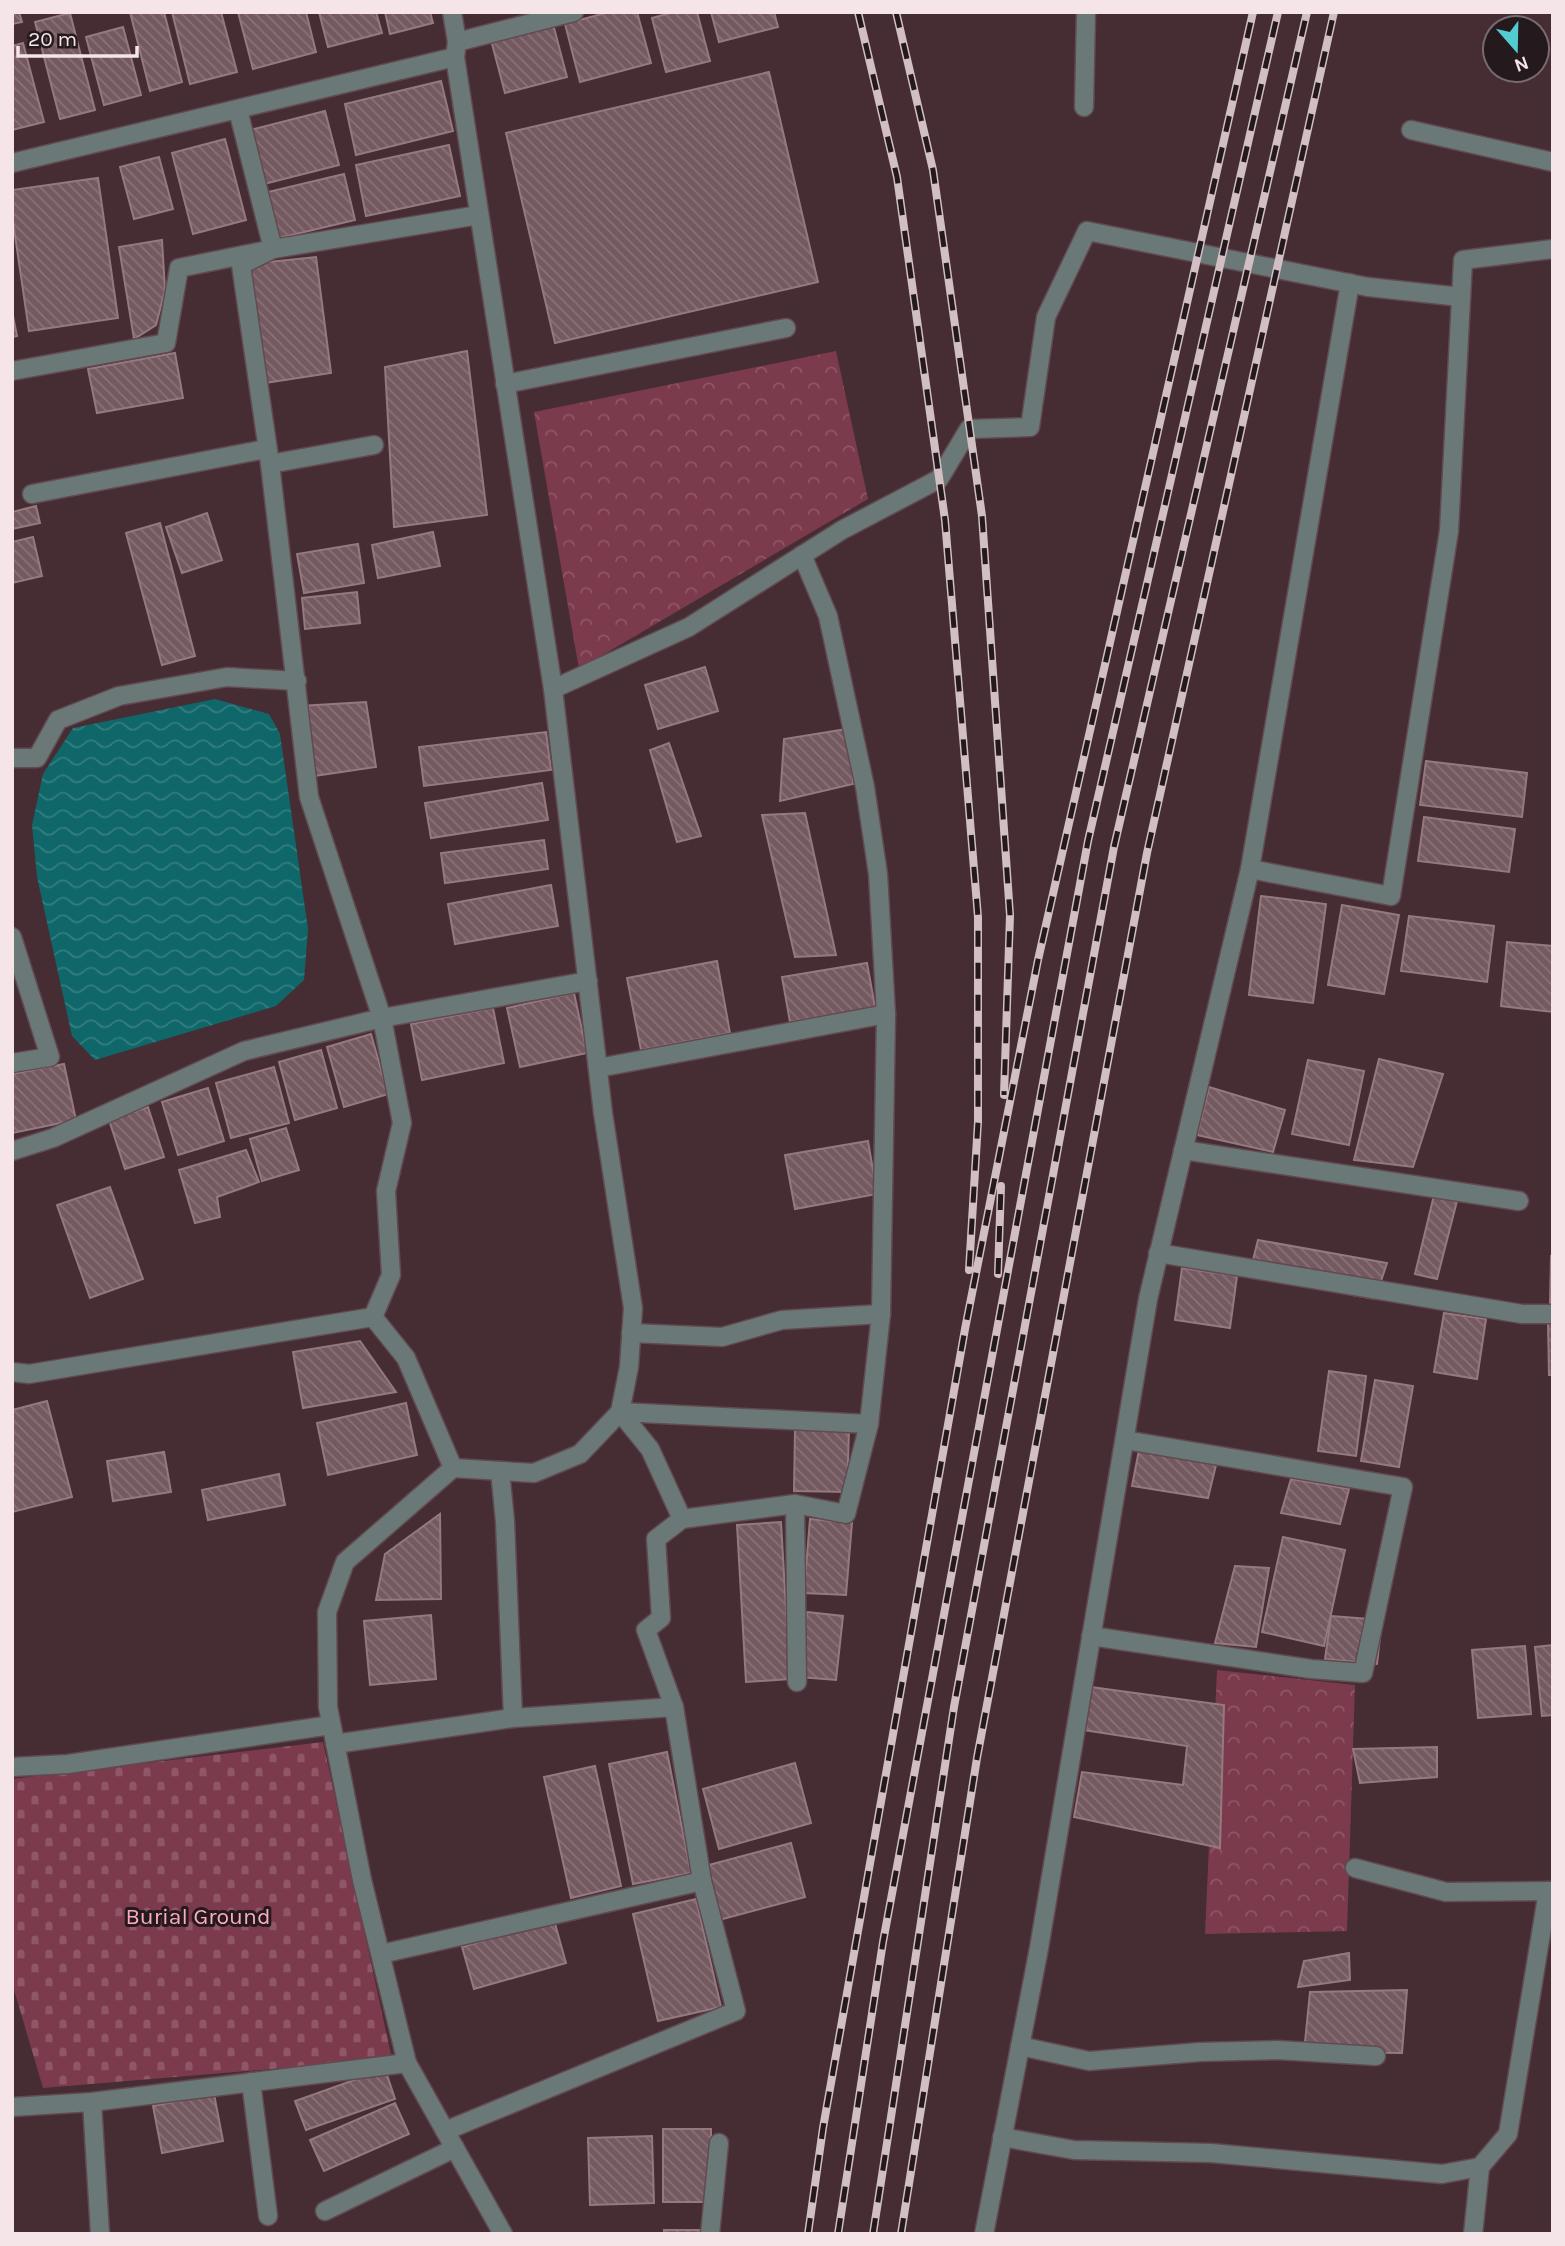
<svg xmlns="http://www.w3.org/2000/svg" width="1565" height="2246" font-family="Karla,sans-serif">
<defs>
<pattern id="cemetery-stones" width="16" height="16" patternUnits="userSpaceOnUse" patternTransform="scale(1.75)"><rect width="16" height="16" fill="#7c3a4d"/><path d="M2 7V4a2 2 0 0 1 4 0v3zM10 15v-3a2 2 0 0 1 4 0v3z" fill="#8f5667"/></pattern>
<pattern id="park-crowns" width="20" height="18" patternUnits="userSpaceOnUse" patternTransform="scale(1.75)"><rect width="20" height="18" fill="#7c3a4d"/><path d="M2 6a3 3 0 1 1 6 0M12 15a3 3 0 1 1 6 0" fill="none" stroke="#8f5667"/></pattern>
<pattern id="water-waves" width="16" height="10" patternUnits="userSpaceOnUse" patternTransform="scale(1.75)"><rect width="16" height="10" fill="#0f676a"/><path d="M0 5q4-4 8 0t8 0" fill="none" stroke="#337d7f"/></pattern>
<pattern id="building-back-hatch" width="6" height="6" patternUnits="userSpaceOnUse" patternTransform="scale(1.75)"><rect width="6" height="6" fill="#745a60"/><path d="M-1 5l2 2M0 0l6 6M5-1l2 2" fill="none" stroke="#887277"/></pattern>
</defs>
<rect width="100%" height="100%" fill="#452d33"/>
<polygon fill="url(#cemetery-stones)" points="323,1742 392,2059 43,2088 12,1983 12,1779"/>
<g fill="url(#park-crowns)">
<polygon points="836,351 868,499 579,669 534,412"/>
<polygon points="1217,1670 1355,1685 1347,1931 1205,1934"/>
</g>
<polygon fill="url(#water-waves)" points="215,699 269,714 280,734 308,929 304,980 276,1006 95,1060 72,1036 37,877 32,825 43,774 73,728"/>
<g fill="url(#building-back-hatch)" stroke="#95797f" stroke-width="2">
<polygon points="12,12 19,12 22,22 12,24"/>
<polygon points="130,12 164,12 182,82 150,91"/>
<polygon points="172,12 221,12 237,72 190,84"/>
<polygon points="238,12 306,12 316,52 253,69"/>
<polygon points="319,12 376,12 382,33 328,47"/>
<polygon points="385,12 430,12 433,23 390,34"/>
<polygon points="609,12 637,12 651,63 580,82 565,24"/>
<polygon points="674,12 697,12 710,61 666,72 652,18"/>
<polygon points="711,12 774,12 778,27 719,42"/>
<polygon points="70,13 95,110 60,119 35,22"/>
<polygon points="553,24 567,77 505,93 491,40"/>
<polygon points="123,27 141,95 104,105 86,37"/>
<polygon points="23,43 44,122 12,130 12,46"/>
<polygon points="769,72 818,282 555,343 506,133"/>
<polygon points="441,81 453,131 356,155 345,104"/>
<polygon points="325,111 339,165 264,184 250,130"/>
<polygon points="225,139 246,220 193,234 172,153"/>
<polygon points="449,145 460,196 366,216 356,165"/>
<polygon points="159,157 173,209 134,219 120,167"/>
<polygon points="344,174 355,220 279,238 268,192"/>
<polygon points="98,178 118,318 29,331 12,215 12,190"/>
<polygon points="162,240 165,290 156,325 134,339 119,247"/>
<polygon points="316,257 331,373 258,384 241,265"/>
<polygon points="12,311 17,336 12,337"/>
<polygon points="467,351 487,515 394,527 385,367"/>
<polygon points="175,353 183,398 97,413 88,369"/>
<polygon points="36,506 40,523 12,529 12,512"/>
<polygon points="207,513 222,560 182,573 166,527"/>
<polygon points="160,523 195,656 162,665 126,533"/>
<polygon points="433,532 440,566 378,578 372,545"/>
<polygon points="33,537 42,576 12,583 12,542"/>
<polygon points="358,544 364,583 304,593 297,554"/>
<polygon points="357,592 360,623 305,629 302,598"/>
<polygon points="705,667 718,711 658,729 645,685"/>
<polygon points="366,702 376,767 307,777 300,706"/>
<polygon points="853,728 853,784 780,801 784,739"/>
<polygon points="546,732 551,770 424,786 419,747"/>
<polygon points="669,743 701,836 677,842 650,750"/>
<polygon points="1426,761 1527,773 1522,817 1420,805"/>
<polygon points="542,783 548,820 431,838 425,803"/>
<polygon points="805,813 836,955 795,957 762,815"/>
<polygon points="1424,817 1515,829 1509,872 1418,861"/>
<polygon points="544,840 548,869 445,883 441,853"/>
<polygon points="551,885 558,926 455,944 448,904"/>
<polygon points="1261,896 1326,904 1313,1003 1249,995"/>
<polygon points="1342,905 1399,915 1384,994 1328,985"/>
<polygon points="1409,916 1494,926 1487,982 1401,971"/>
<polygon points="1507,942 1553,946 1553,1012 1501,1006"/>
<polygon points="717,961 730,1033 641,1050 627,978"/>
<polygon points="867,963 875,1007 790,1022 782,977"/>
<polygon points="574,993 587,1053 520,1067 507,1008"/>
<polygon points="493,1008 504,1063 422,1080 411,1024"/>
<polygon points="371,1034 388,1094 344,1107 327,1047"/>
<polygon points="321,1050 337,1108 295,1120 279,1062"/>
<polygon points="1379,1059 1443,1074 1413,1167 1354,1160"/>
<polygon points="1308,1060 1364,1071 1349,1145 1292,1134"/>
<polygon points="64,1064 76,1120 12,1133 12,1074"/>
<polygon points="274,1067 289,1123 231,1138 216,1083"/>
<polygon points="1209,1087 1285,1110 1273,1152 1197,1135"/>
<polygon points="208,1088 224,1141 178,1155 162,1102"/>
<polygon points="148,1107 164,1157 125,1169 109,1120"/>
<polygon points="286,1128 299,1170 262,1181 250,1139"/>
<polygon points="868,1141 877,1194 795,1209 785,1155"/>
<polygon points="246,1150 259,1182 217,1197 220,1217 195,1223 179,1170"/>
<polygon points="110,1187 143,1279 90,1298 57,1205"/>
<polygon points="1434,1195 1457,1201 1437,1279 1415,1274"/>
<polygon points="1258,1240 1387,1263 1375,1299 1249,1276"/>
<polygon points="1551,1256 1553,1256 1553,1304 1550,1304"/>
<polygon points="1182,1268 1237,1276 1230,1328 1175,1320"/>
<polygon points="1444,1313 1486,1319 1477,1379 1434,1372"/>
<polygon points="1548,1323 1553,1323 1553,1375 1549,1375"/>
<polygon points="360,1341 396,1392 303,1408 293,1352"/>
<polygon points="1329,1371 1366,1376 1356,1456 1318,1451"/>
<polygon points="1375,1380 1413,1386 1399,1467 1361,1461"/>
<polygon points="47,1401 72,1497 12,1512 12,1410"/>
<polygon points="406,1403 417,1455 328,1475 317,1423"/>
<polygon points="795,1429 849,1430 847,1492 794,1491"/>
<polygon points="1139,1450 1216,1465 1208,1498 1132,1486"/>
<polygon points="164,1452 171,1492 113,1501 107,1461"/>
<polygon points="279,1474 285,1505 208,1520 202,1490"/>
<polygon points="1291,1479 1349,1489 1340,1524 1281,1513"/>
<polygon points="440,1514 441,1599 376,1600 385,1554"/>
<polygon points="810,1519 852,1523 846,1595 804,1593"/>
<polygon points="781,1522 790,1679 746,1682 737,1525"/>
<polygon points="1283,1537 1345,1550 1324,1646 1262,1632"/>
<polygon points="1235,1566 1269,1568 1256,1647 1215,1643"/>
<polygon points="807,1612 843,1616 836,1680 800,1677"/>
<polygon points="431,1615 436,1679 370,1685 364,1621"/>
<polygon points="1331,1616 1382,1620 1377,1664 1325,1659"/>
<polygon points="1553,1645 1553,1715 1542,1716 1535,1647"/>
<polygon points="1525,1646 1531,1714 1478,1718 1472,1650"/>
<polygon points="1091,1687 1224,1705 1220,1848 1074,1817 1082,1772 1183,1785 1187,1746 1083,1730"/>
<polygon points="1437,1747 1437,1777 1360,1783 1353,1749"/>
<polygon points="667,1752 691,1873 633,1884 609,1764"/>
<polygon points="795,1763 811,1823 719,1849 703,1789"/>
<polygon points="595,1766 621,1886 571,1898 544,1777"/>
<polygon points="791,1843 805,1897 719,1920 705,1866"/>
<polygon points="696,1899 721,2007 658,2021 633,1914"/>
<polygon points="554,1920 566,1963 474,1989 462,1947"/>
<polygon points="1349,1953 1350,1980 1298,1987 1304,1961"/>
<polygon points="1407,1990 1402,2053 1304,2052 1310,1992"/>
<polygon points="385,2069 395,2099 306,2130 295,2101"/>
<polygon points="214,2094 223,2141 162,2153 153,2106"/>
<polygon points="395,2103 409,2134 324,2171 310,2140"/>
<rect x="663" y="2129" width="48" height="73"/>
<polygon points="652,2136 654,2203 590,2205 588,2138"/>
<rect x="664" y="2230" width="41" height="4"/>
</g>
<g fill="none" stroke-linecap="round" stroke-linejoin="round">
<defs>
<g id="minor">
<polyline points="457,42 574,12"/>
<polyline points="1084,107 1086,12"/>
<polyline points="238,110 273,249 241,265 270,464 309,797 382,1018 402,1123 386,1191 391,1275 373,1317"/>
<polyline points="1411,130 1553,162"/>
<polyline points="12,163 455,57"/>
<polyline points="12,371 166,343 179,268 273,249 479,215"/>
<polyline points="505,384 786,328"/>
<polyline points="270,464 374,445"/>
<polyline points="32,494 266,449"/>
<polyline points="553,689 689,627 842,530 939,479 969,429 1030,427 1046,317 1087,231 1368,287 1461,297"/>
<polyline points="12,758 37,758 58,720 119,696 227,677 297,681"/>
<polyline points="1250,869 1350,283"/>
<polyline points="12,937 50,1057 12,1063"/>
<polyline points="598,1068 886,1014"/>
<polyline points="1183,1150 1519,1201"/>
<polyline points="12,1151 53,1138 244,1051 382,1018 588,981"/>
<polyline points="1158,1253 1522,1314 1553,1314"/>
<polyline points="631,1333 722,1337 782,1320 881,1314"/>
<polyline points="12,1372 29,1374 373,1317 406,1358 453,1468 534,1473 580,1454 620,1412 629,1367 633,1308 603,1113 553,689 455,57 457,42 452,12"/>
<polyline points="620,1412 869,1424"/>
<polyline points="620,1412 650,1449 682,1519"/>
<polyline points="453,1468 345,1562 327,1612 328,1707 362,1880 407,2063 503,2234"/>
<polyline points="500,1471 505,1521 513,1718"/>
<polyline points="795,1504 797,1682"/>
<polyline points="1091,1636 1311,1669 1363,1673 1403,1487 1125,1440"/>
<polyline points="674,1707 646,1630 661,1618 656,1539 682,1519 795,1504 846,1514 869,1424 881,1314 886,1014 878,874 865,787 828,616 802,555"/>
<polyline points="335,1744 513,1718 674,1707 702,1881 736,2011 445,2131"/>
<polyline points="12,1767 68,1764 331,1725"/>
<polyline points="1355,1868 1446,1892 1553,1891"/>
<polyline points="381,1954 702,1881"/>
<polyline points="1020,2046 1089,2061 1200,2052 1277,2050 1376,2056"/>
<polyline points="251,2082 268,2216"/>
<polyline points="92,2102 100,2234"/>
<polyline points="12,2107 92,2102 407,2063"/>
<polyline points="1002,2137 1074,2150 1211,2153 1442,2174 1480,2167"/>
<polyline points="325,2211 455,2148"/>
<polyline points="710,2234 719,2143"/>
<polyline points="984,2234 1039,1948 1148,1299 1250,869 1391,896 1449,531 1463,260 1553,249"/>
<polyline points="1473,2234 1480,2167 1508,2134 1548,1891"/>
</g>
</defs>
<use href="#minor" stroke="#614a50" stroke-width="21"/>
<use href="#minor" stroke="#6b7878" stroke-width="18"/>
<defs>
<g id="rail">
<polyline points="858,12 897,177 945,520 978,917 978,1122 969,1270"/>
<polyline points="896,12 933,170 982,516 1010,915 1004,1095"/>
<polyline points="998,1274 1001,1186"/>
<polyline points="808,2234 823,2128 965,1329 1038,960 1253,12"/>
<polyline points="838,2234 883,1942 1088,841 1278,12"/>
<polyline points="873,2234 954,1707 1114,847 1307,12"/>
<polyline points="901,2234 977,1758 1147,853 1334,12"/>
</g>
</defs>
<use href="#rail" stroke="#d1bfc3" stroke-width="8"/>
<use href="#rail" stroke="#24191c" stroke-width="5" stroke-dasharray="16" stroke-linecap="butt"/>
</g>
<g text-anchor="middle" dominant-baseline="central" stroke-width="6" stroke-linejoin="round" paint-order="stroke">
<g font-size="23" fill="#feabbf" stroke="#24191c">
<text x="198" y="1916">Burial Ground</text>
</g>
</g>
<rect width="1565" height="2246" fill="none" stroke="#f5e5e9" stroke-width="28"/>
<g transform="translate(1516 49) rotate(160)"><circle r="33" fill="#24191c" stroke="#786b6e" stroke-width="2"/>
<path d="M0-5L12 26L0 18L-12 26Z" fill="#52ccd0"/>
<text y="-10" font-size="19" font-weight="bold" text-anchor="middle" fill="#f5e5e9">N</text>
</g>
<path d="M18 46v10h119v-10" fill="none" stroke="#f5e5e9" stroke-width="3.5"/>
<text x="28" y="46" font-size="21" fill="#f5e5e9" stroke="#24191c" stroke-width="5" paint-order="stroke">20 m</text>
</svg>
